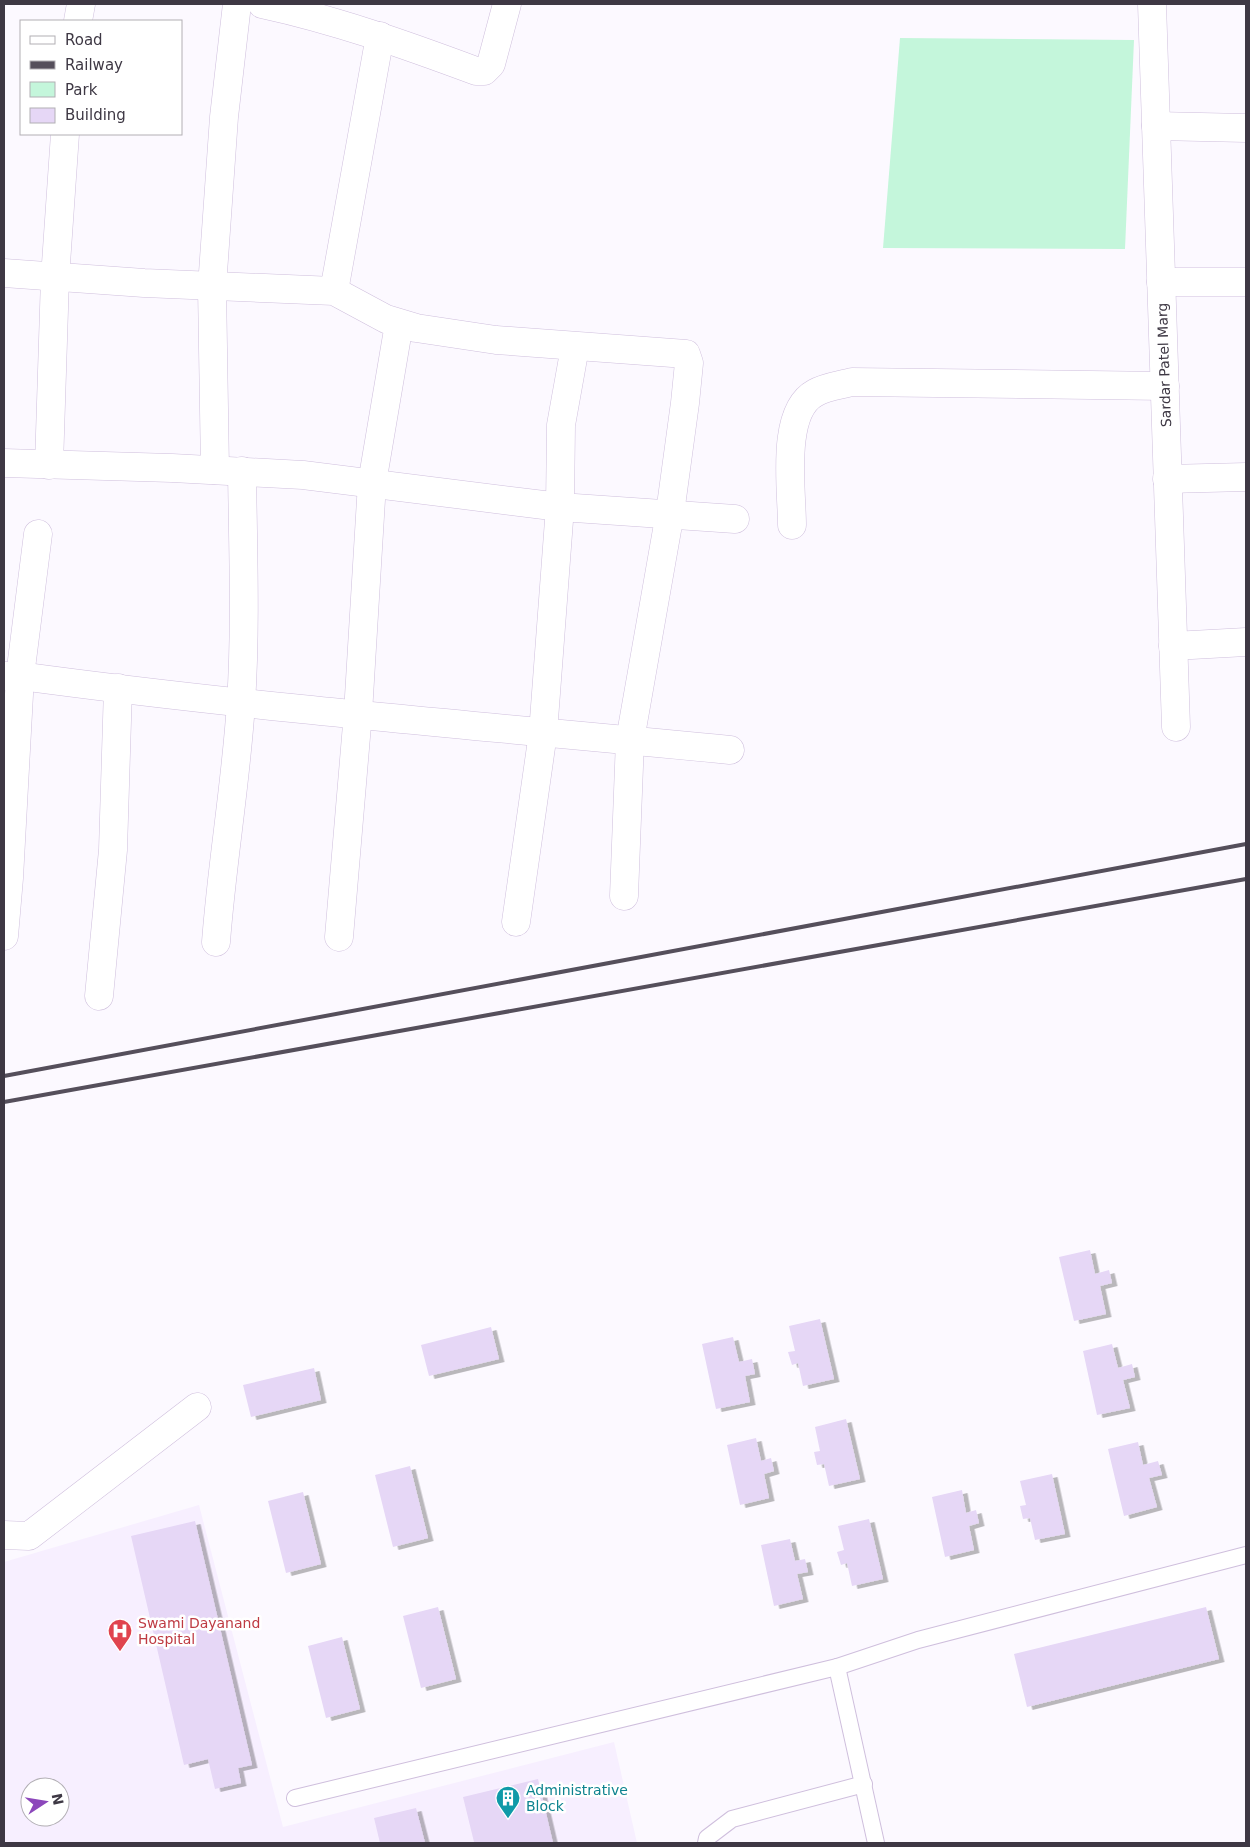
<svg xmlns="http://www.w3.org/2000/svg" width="1250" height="1847" font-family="'DejaVu Sans',sans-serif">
<defs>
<filter id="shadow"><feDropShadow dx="5.5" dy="3" stdDeviation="0" flood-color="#0004"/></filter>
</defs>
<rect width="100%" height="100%" fill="#fcf9ff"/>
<path fill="#f7efff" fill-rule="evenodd" d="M199 1505 283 1827 614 1742 637 1843H4V1562ZM30 1787H60V1817H30Z"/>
<polygon fill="#c4f6db" points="900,38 1134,40 1125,249 883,248"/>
<g fill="#e6d7f6" filter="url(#shadow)">
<polygon points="1090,1250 1095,1274 1109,1270 1112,1283 1100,1286 1106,1314 1074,1321 1059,1257"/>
<polygon points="820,1319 834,1379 803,1386 798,1363 792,1365 788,1352 795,1351 789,1326"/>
<polygon points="491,1327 499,1359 429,1376 421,1345"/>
<polygon points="733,1337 739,1362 752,1359 755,1374 745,1376 750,1402 716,1409 702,1344"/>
<polygon points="1112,1344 1118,1368 1132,1364 1135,1377 1123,1380 1130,1408 1097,1415 1083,1351"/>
<polygon points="314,1368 321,1400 251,1417 243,1385"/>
<polygon points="846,1419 860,1479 829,1486 824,1464 817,1465 814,1452 820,1451 815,1427"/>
<polygon points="756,1438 761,1461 771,1458 774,1471 764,1474 769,1498 740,1505 727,1445"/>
<polygon points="1138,1442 1143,1465 1158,1461 1162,1475 1149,1478 1157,1507 1124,1516 1108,1449"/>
<polygon points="410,1466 428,1538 393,1547 375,1475"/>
<polygon points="1052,1474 1065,1534 1035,1540 1030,1518 1023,1519 1020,1506 1026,1505 1020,1481"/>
<polygon points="962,1490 966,1513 976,1510 979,1523 969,1526 974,1550 945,1557 932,1497"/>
<polygon points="303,1492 321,1564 286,1573 268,1501"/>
<polygon points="869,1519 883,1579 852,1586 847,1563 841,1565 837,1552 844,1550 838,1526"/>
<polygon points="195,1521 252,1765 238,1768 241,1783 215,1789 208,1759 184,1765 131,1536"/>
<polygon points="790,1539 795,1561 805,1559 808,1572 797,1574 803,1599 774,1606 761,1545"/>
<polygon points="438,1607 456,1679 421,1688 403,1616"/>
<polygon points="1206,1607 1219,1659 1027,1707 1014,1654"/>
<polygon points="342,1637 360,1709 326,1718 308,1646"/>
<polygon points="538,1779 553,1843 470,1843 474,1842 463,1797"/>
<polygon points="416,1808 425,1843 380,1843 374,1818"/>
</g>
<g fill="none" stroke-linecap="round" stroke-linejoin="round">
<defs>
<g id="service">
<polyline points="837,1667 876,1843"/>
<polyline points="295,1798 837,1667 918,1640 1246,1555"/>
<polyline points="706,1843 707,1838 732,1819 864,1784"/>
</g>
<g id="minor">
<path d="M262 4C336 20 406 45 476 71H484L491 64 507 4"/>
<polyline points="1152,4 1176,727"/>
<polyline points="78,21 81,4"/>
<polyline points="1156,126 1246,128"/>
<polyline points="4,273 144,283 334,291 386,319 416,328 496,340 686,354 689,363 685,403 670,513 630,740 624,896"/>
<polyline points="1161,282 1246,282"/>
<polyline points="334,291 380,36"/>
<polyline points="4,463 172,468 303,475 560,507 735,519"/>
<polyline points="49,465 55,278 65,134"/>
<polyline points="215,470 212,287 224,117 237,4"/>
<polyline points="1167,479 1246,477"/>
<path d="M792 525C792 491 780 412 815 393 825 387 841 385 852 382L1165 386"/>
<polyline points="1173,646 1246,642"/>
<path d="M4 676H20C256 708 493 727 730 750"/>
<polyline points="516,922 543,733 560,507 561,425 575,347"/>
<polyline points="4,936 9,878 20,676 38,534"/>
<polyline points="339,937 358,713 372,483 399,324"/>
<path d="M216 942C222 862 236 783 241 703 246 626 243 549 242 471"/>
<polyline points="99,996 113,850 118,688"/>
<polyline points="4,1535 29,1536 197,1407"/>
</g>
</defs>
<use href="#service" stroke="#cfbfdd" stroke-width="18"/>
<use href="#minor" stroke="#cfbfdd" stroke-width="29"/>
<use href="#service" stroke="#fff" stroke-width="16"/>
<use href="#minor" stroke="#fff" stroke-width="28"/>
<g stroke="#554f5b" stroke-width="4">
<polyline points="4,1076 1246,844"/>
<polyline points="4,1102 1246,879"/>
</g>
</g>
<defs>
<symbol id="hospital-pin" viewBox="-11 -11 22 30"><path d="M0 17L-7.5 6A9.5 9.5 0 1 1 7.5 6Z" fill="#e0444e" stroke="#fff"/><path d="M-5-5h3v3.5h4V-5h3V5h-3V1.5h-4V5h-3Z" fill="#fff"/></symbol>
<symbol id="building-pin" viewBox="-11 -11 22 30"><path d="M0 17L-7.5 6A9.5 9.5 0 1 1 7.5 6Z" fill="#0f9aa8" stroke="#fff"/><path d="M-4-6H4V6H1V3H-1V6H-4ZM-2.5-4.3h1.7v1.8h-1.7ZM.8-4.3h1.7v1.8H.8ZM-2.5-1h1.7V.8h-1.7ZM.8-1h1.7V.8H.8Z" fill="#fff"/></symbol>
</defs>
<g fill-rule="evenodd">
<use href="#hospital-pin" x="106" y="1617" width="28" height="38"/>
<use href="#building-pin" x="494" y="1784" width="28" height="38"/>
</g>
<g text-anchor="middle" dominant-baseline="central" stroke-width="5" stroke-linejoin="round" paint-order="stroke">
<g font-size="14" fill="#3e3844" stroke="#fff">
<text transform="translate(1164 365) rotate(-92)">Sardar Patel Marg</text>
</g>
<g font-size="14" fill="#be3a42" stroke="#fff" text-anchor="start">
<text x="138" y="1623">Swami Dayanand<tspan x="138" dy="16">Hospital</tspan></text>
</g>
<g font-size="14" fill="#0d838f" stroke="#fff" text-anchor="start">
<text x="526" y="1790">Administrative<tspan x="526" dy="16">Block</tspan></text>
</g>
</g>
<rect width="1250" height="1847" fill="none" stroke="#3e3844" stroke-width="10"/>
<rect x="20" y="20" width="162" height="115" fill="#ffffff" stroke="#b2afb4"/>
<rect x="30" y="36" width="25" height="8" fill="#ffffff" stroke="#b2afb4"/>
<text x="65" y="45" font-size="15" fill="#3e3844">Road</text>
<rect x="30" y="61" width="25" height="8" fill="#554f5b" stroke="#b2afb4"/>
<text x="65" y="70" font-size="15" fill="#3e3844">Railway</text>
<rect x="30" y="82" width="25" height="15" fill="#c4f6db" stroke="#b2afb4"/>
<text x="65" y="95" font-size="15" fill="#3e3844">Park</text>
<rect x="30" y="108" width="25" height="15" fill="#e6d7f6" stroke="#b2afb4"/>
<text x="65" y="120" font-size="15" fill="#3e3844">Building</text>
<g transform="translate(45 1802) rotate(78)"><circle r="24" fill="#ffffff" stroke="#b2afb4"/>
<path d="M0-4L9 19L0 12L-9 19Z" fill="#8c47bb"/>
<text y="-8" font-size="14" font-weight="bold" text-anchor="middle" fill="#3e3844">N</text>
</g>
</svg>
